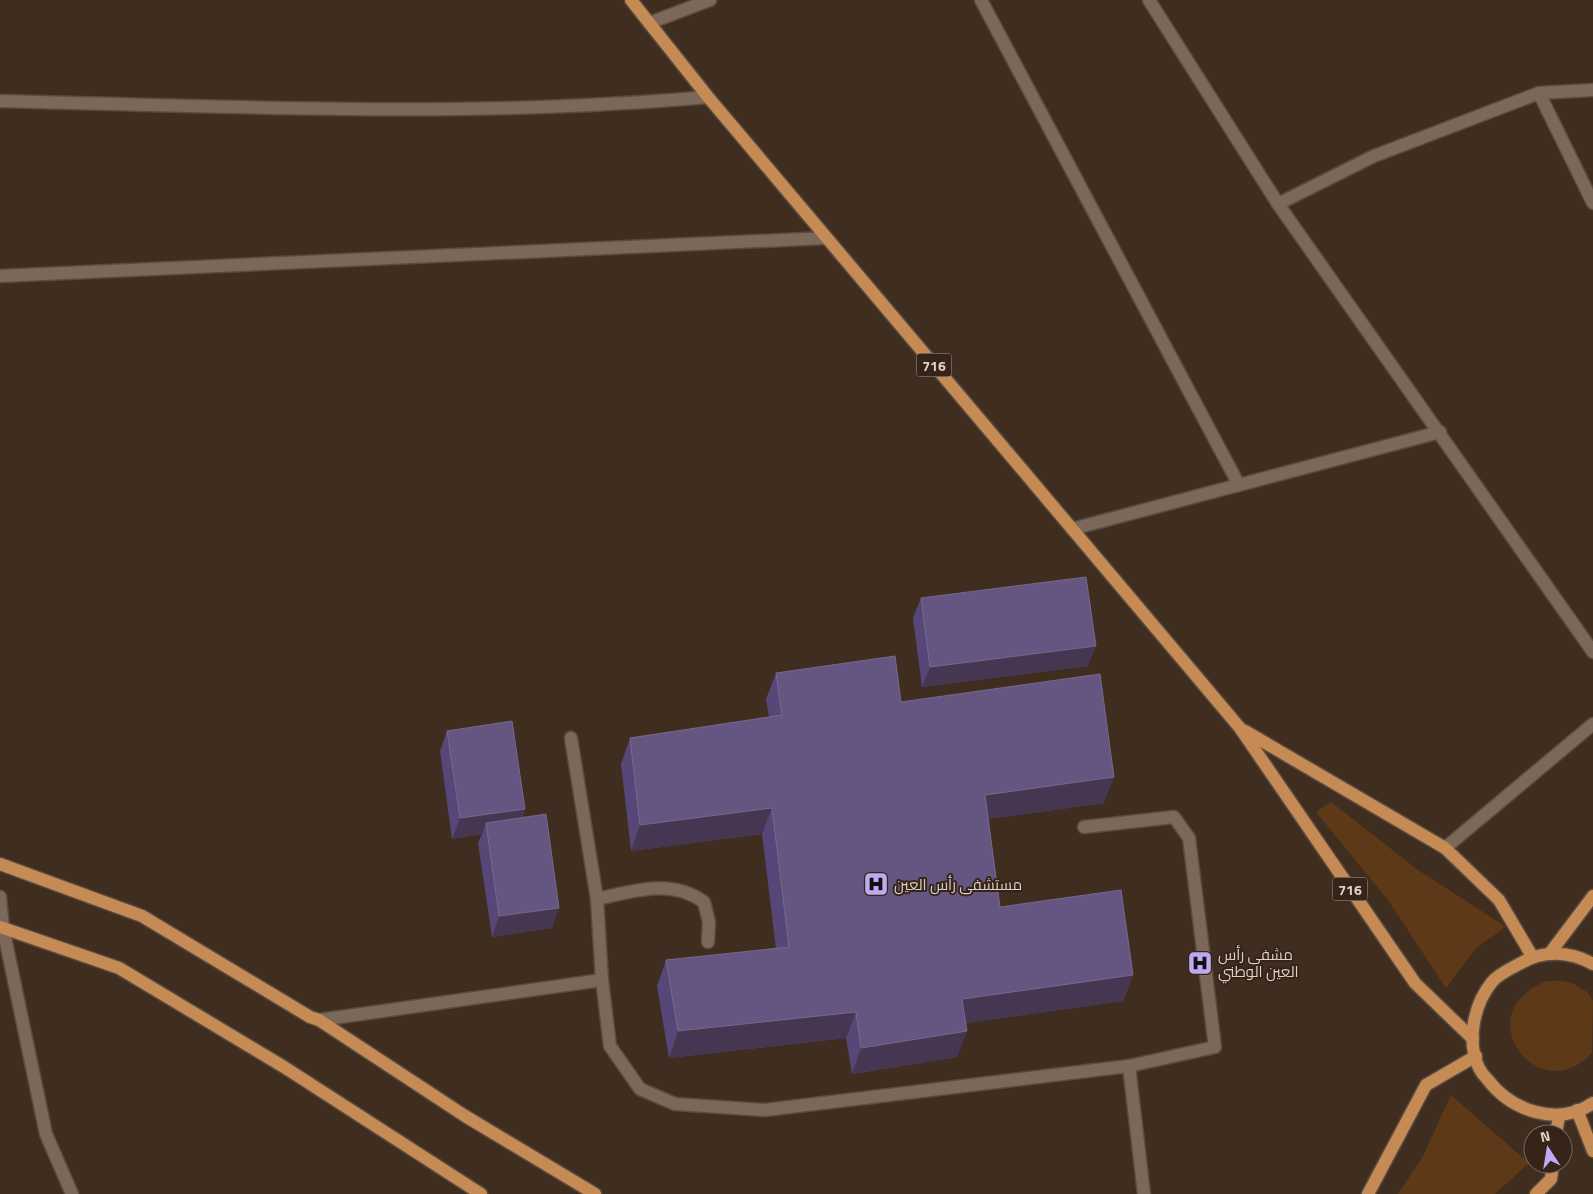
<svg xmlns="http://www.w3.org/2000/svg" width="1593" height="1194" font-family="'Titillium Web',Cairo,sans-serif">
<rect width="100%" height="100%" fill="#3f2e20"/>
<g fill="#5d3917">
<polygon points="1331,802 1418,870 1506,927 1477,947 1446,988 1388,900 1316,812"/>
<path d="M1547 981H1563L1574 984 1587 992 1593 1001 1592 1053C1538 1111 1465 1012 1547 981Z"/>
<polygon points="1451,1095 1529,1163 1495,1194 1398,1194 1423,1156"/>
</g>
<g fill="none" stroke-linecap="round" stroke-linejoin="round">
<defs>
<g id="service">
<polyline points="1084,827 1174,817 1189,838 1215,1047 1129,1066 1144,1194"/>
<polyline points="1445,848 1593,724"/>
<path d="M597 899C634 891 671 878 704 902L709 922 708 942"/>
<polyline points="602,980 610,1046 640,1089 675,1104 765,1110 1129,1066"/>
<polyline points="319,1020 602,980 597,899 571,738"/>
</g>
<g id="minor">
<polyline points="981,0 1239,485"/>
<polyline points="1149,0 1278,204 1593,652"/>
<polyline points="649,23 710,0"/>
<polyline points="1539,93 1593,203"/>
<path d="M0 101C236 107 473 118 708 97"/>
<polyline points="1278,204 1374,156 1539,93 1593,90"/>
<polyline points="0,276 826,238"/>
<polyline points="1072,529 1440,432"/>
<polyline points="0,897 3,928 46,1134 72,1194"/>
</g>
<g id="primary">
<polyline points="631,0 708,97 1240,728 1415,983 1473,1039"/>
<polyline points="1245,731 1445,848 1499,900 1532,956"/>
<polyline points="0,864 142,916 310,1017 319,1020 465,1116 595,1194"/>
<polyline points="0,927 119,968 284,1067 481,1194"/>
<polyline points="1550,953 1593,896"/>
<path d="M1593 964C1570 951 1543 950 1521 963 1512 968 1498 974 1492 982 1474 1004 1466 1041 1479 1068 1481 1072 1485 1077 1488 1080 1512 1111 1558 1127 1593 1103"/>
<polyline points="1577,1110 1593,1151"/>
<polyline points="1556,1134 1559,1116"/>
<polyline points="1368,1194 1426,1085 1476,1056"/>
<polyline points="1536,1194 1551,1179 1553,1164"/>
</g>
</defs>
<use href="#service" stroke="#594b3f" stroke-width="15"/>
<use href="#minor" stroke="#594b3f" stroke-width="15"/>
<use href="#primary" stroke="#594b3f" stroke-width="15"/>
<use href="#service" stroke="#7b6858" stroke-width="12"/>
<use href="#minor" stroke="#7b6858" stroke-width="12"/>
<use href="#primary" stroke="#c68b54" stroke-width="12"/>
</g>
<g fill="#574678">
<polygon points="921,598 1088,666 922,687 913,618"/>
<polygon points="776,673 901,702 1104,803 988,819 1000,907 1133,975 1123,1001 966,1023 957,1057 852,1074 846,1038 669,1058 657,986 666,960 776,949 762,834 631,851 621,764 630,738 769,717 766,699"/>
<polygon points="447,731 525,809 522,818 552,928 492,937 478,843 482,834 452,839 440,751"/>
</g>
<g fill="#473651">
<polygon points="1096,646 1088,666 922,687 930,667"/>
<polygon points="1114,777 1104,803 975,821 985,795"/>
<polygon points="772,808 762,834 631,851 640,825"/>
<polygon points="525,809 518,829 486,823 482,834 452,839 460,818"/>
<polygon points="559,908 552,928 492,937 499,916"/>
<polygon points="1133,975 1123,1001 953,1025 962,999"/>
<polygon points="856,1012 846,1038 669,1058 678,1031"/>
<polygon points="967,1031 957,1057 852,1074 861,1048"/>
</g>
<g fill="#655581" stroke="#78688c">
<polygon points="1086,577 1096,646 930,667 921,598"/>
<polygon points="895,656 901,702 1100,674 1114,777 985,795 1000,907 1121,890 1133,975 962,999 967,1031 861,1048 856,1012 678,1031 666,960 789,947 772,808 640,825 630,738 782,715 776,673"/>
<polygon points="512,721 525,809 460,818 447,731"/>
<polygon points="546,814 559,908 499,916 486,823"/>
</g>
<defs>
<symbol id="hospital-square" viewBox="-11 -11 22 22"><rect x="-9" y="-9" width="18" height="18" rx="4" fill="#bfa9f4" stroke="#352417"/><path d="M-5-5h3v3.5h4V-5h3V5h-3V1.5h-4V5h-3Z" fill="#111"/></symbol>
</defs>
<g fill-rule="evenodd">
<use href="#hospital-square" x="862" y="870" width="28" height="28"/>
<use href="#hospital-square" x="1186" y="949" width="28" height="28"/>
</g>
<g text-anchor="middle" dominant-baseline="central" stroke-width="4" stroke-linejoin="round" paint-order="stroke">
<g fill="#352417" stroke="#ab9e94" stroke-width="1">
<rect x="916.5" y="353.5" width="35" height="23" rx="4"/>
<rect x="1332.5" y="877.5" width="35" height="23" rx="4"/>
</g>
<g font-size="14" font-weight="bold" fill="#ddd2c9">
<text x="934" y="365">716</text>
<text x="1350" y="889">716</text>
</g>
<g font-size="15" fill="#ddd2c9" stroke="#352417" text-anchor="start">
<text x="894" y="884">مستشفى رأس العين</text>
<text x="1218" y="954">مشفى رأس<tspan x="1218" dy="17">العين الوطني</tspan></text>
</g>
</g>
<g transform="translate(1548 1149) rotate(348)"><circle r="24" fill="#352417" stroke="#786a5e"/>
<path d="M0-4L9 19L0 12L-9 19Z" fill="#bfa9f4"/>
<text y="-8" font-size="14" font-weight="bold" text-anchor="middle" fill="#ddd2c9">N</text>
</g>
</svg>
